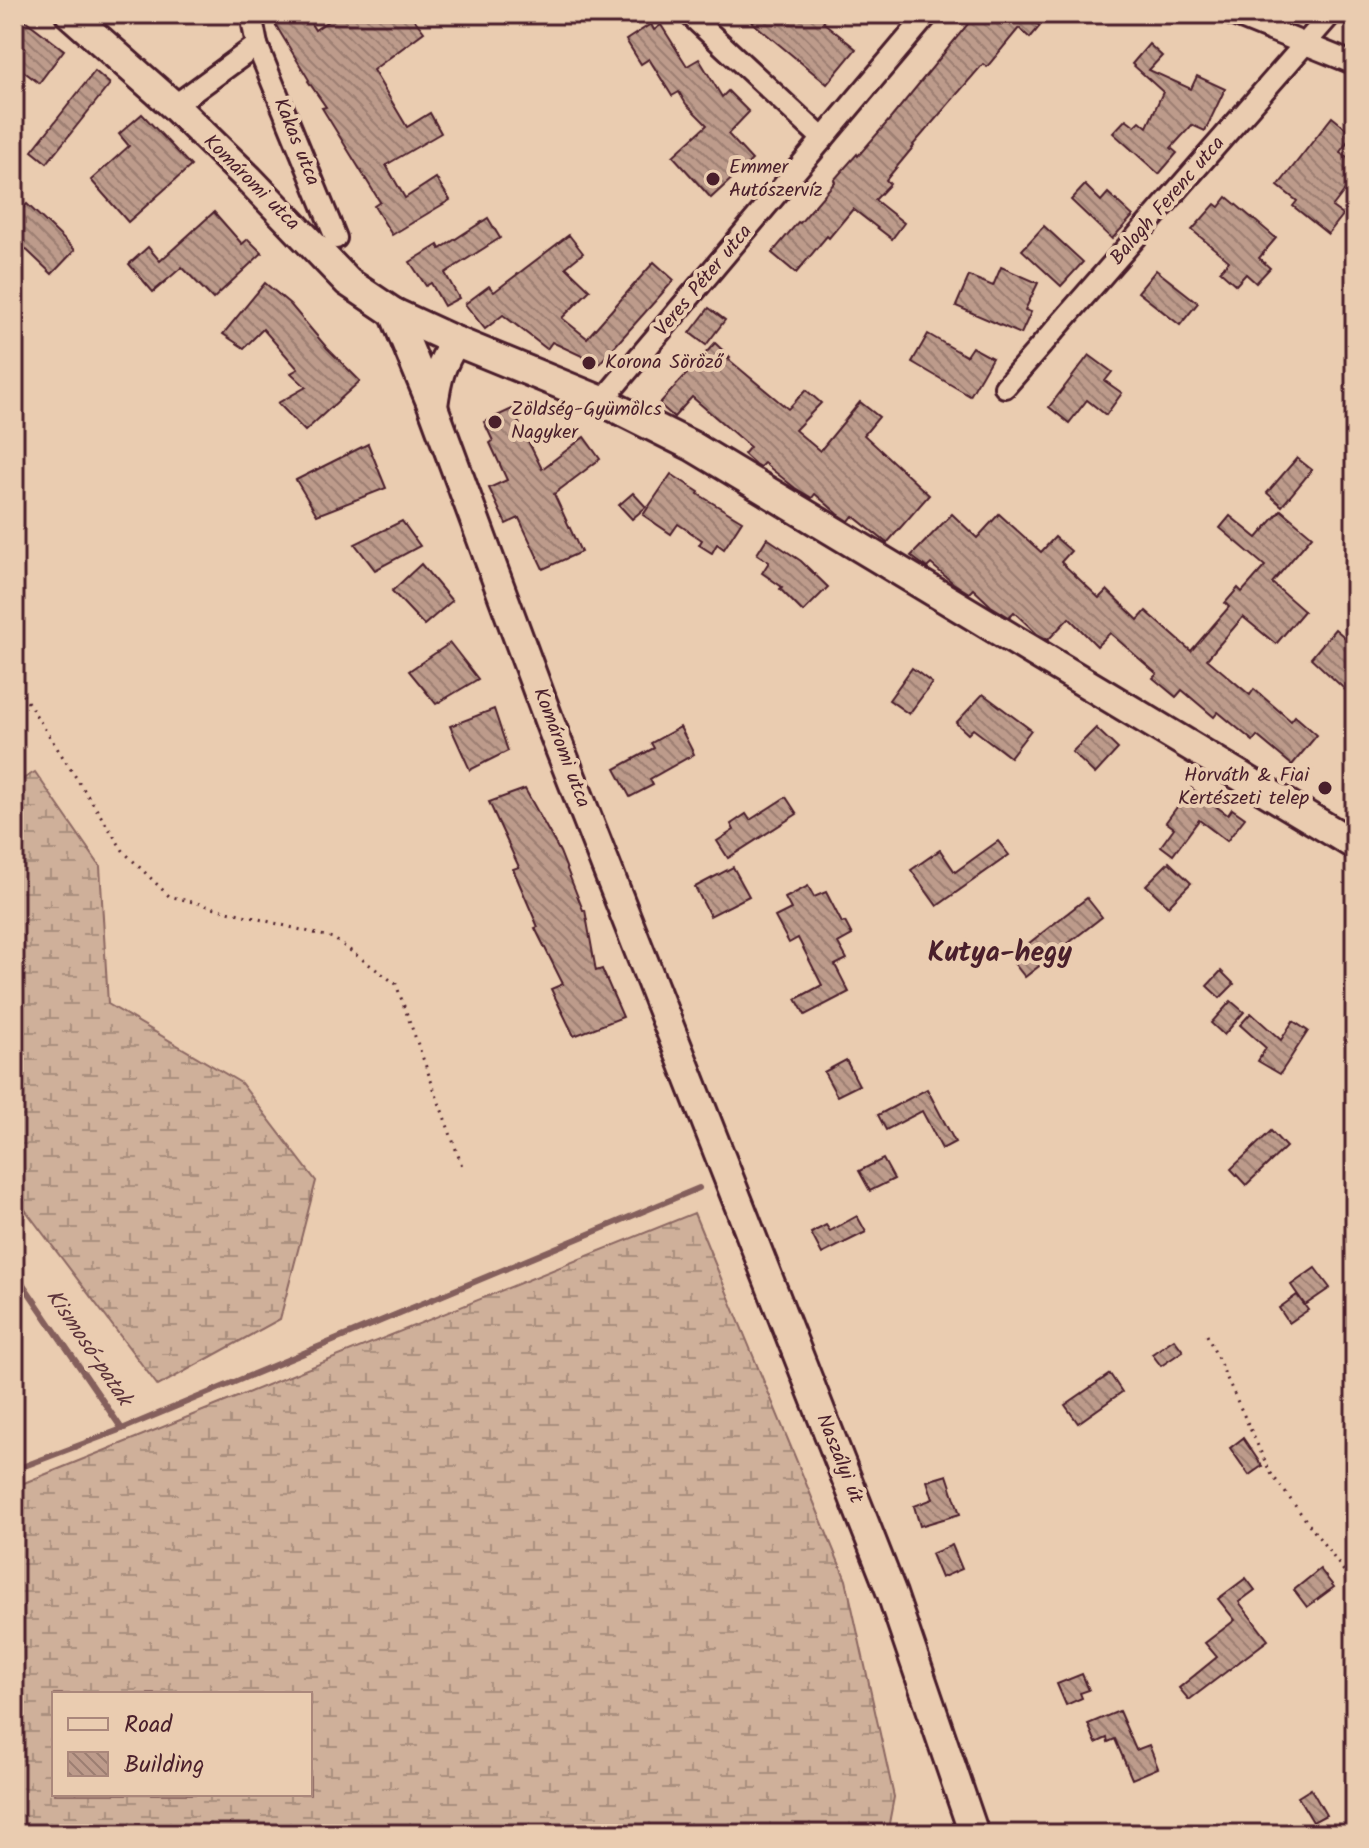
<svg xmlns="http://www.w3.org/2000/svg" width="1369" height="1848" font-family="Kalam,sans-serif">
<defs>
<pattern id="wetland-marsh" width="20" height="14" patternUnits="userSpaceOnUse" patternTransform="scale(2)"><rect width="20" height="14" fill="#cfb09a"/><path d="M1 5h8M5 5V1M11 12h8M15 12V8" fill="none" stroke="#aa8f7e"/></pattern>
<pattern id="building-back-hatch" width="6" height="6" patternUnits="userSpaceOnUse" patternTransform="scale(2)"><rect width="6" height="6" fill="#bd9b8b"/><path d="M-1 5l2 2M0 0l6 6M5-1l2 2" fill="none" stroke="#9c7e72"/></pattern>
</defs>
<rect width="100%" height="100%" fill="#eaccb0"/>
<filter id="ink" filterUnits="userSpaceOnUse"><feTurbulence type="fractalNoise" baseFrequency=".0125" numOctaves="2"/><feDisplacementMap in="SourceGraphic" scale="16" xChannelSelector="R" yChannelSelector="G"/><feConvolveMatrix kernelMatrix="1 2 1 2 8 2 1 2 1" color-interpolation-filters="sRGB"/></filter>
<g filter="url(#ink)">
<g fill="url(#wetland-marsh)" stroke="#8c6862" stroke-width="2" fill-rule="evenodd">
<polygon points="35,772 100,866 108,1004 241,1083 316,1181 280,1319 158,1386 14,1195 14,784"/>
<path d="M694 1213 846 1580 894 1797 887 1834H14V1487ZM54 1694H310V1794H54Z"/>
</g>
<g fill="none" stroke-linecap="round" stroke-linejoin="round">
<g stroke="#845e5b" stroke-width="6">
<polyline points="14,1271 122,1429 14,1470"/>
<polyline points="122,1429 699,1188"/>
</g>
</g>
<g fill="url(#building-back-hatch)" stroke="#4a1f2b" stroke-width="2">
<polygon points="14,14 17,14 64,50 39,83 14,64"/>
<polygon points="269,14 305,14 315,30 338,14 410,14 424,32 373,70 407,127 430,113 441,133 386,165 405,198 436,178 450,200 392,235 374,206 380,202 322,108 326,107 308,81 309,80"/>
<polygon points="742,14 830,14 823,22 856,49 827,84"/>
<polygon points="976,14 1030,14 1028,17 1040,26 1030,38 1019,28 987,67 983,64 913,145 914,146 886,180 890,184 875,200 904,223 892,239 853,209 829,238 827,236 796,273 772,253 798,222 800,223 835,182 834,180 857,154 858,156 891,118"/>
<polygon points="651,24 654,30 661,25 687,66 699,59 722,97 728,91 749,112 728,134 752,160 711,198 673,156 707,125 686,104 679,92 672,96 649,59 641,64 626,40"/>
<polygon points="1149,44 1162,56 1149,70 1191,89 1197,76 1225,89 1205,131 1192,125 1171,148 1177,153 1159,174 1113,133 1126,119 1135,126 1140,121 1147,127 1163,92 1132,64"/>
<polygon points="95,71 110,84 47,163 32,151"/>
<polygon points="142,114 191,166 128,222 91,180 129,146 119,134"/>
<polygon points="1332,117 1353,134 1340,152 1355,163 1355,177 1332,207 1343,215 1328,234 1293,206 1297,201 1278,186"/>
<polygon points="1085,185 1101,201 1108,193 1133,216 1112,239 1071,200"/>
<polygon points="1227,197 1276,238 1259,258 1270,268 1256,283 1246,274 1236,285 1220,271 1229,261 1192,230 1215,204 1219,207"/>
<polygon points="27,204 75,250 52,274 14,238 14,217"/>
<polygon points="214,212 242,244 248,239 262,253 213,299 182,267 153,292 129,264 148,247 160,261"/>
<polygon points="488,218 500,238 445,273 459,298 444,306 431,283 426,286 410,262 438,245 440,249"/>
<polygon points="1044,226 1083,262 1061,286 1022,250"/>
<polygon points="569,235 583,253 566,267 590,290 562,318 587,338 654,262 674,280 599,364 552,342 547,349 503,315 485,329 465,304 489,286 494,292"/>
<polygon points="1001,267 1038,283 1025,310 1031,312 1021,334 956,306 969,276 993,286"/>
<polygon points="1156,270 1198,303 1180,325 1138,292"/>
<polygon points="265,283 290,304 327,348 360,381 305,431 278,403 306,387 291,373 298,369 263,329 244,348 223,334"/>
<polygon points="709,308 725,320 706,345 690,333"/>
<polygon points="928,334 966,356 972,347 992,358 970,396 912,362"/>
<polygon points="715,343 730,357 728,359 788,409 806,390 821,403 795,430 820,451 860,402 879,417 864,435 929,495 887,543 853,516 849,521 838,514 815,494 812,498 795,488 764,463 760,467 755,464 744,454 750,447 692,397 674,417 659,404"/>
<polygon points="1089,355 1112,372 1105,381 1122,393 1106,415 1087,400 1069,423 1049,407"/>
<polygon points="512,409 542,469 584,437 600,459 554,494 581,552 543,569 519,518 506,524 489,488 507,480 490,443 493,441 484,422"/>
<polygon points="368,444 386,488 317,515 296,480"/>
<polygon points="1297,458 1312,470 1282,506 1267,493"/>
<polygon points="671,474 699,492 698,494 742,521 724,549 717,544 712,553 699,545 702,540 678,524 671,534 643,515"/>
<polygon points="633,493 646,507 632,519 619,505"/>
<polygon points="1281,510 1312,536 1272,583 1304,611 1276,644 1243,617 1207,659 1250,695 1254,689 1291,721 1295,716 1317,735 1292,765 1257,736 1253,741 1218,712 1214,717 1182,690 1176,697 1153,678 1157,674 1110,633 1097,646 1069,618 1048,640 1037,634 1014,612 1009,617 991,606 973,589 969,593 953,583 931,564 927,568 911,556 952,514 977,538 999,514 1041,552 1055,537 1071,551 1061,562 1099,598 1107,590 1138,620 1146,611 1191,651 1229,607 1225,603 1238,588 1242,592 1265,566 1220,528 1230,516 1257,538"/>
<polygon points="402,521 420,546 375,570 355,544"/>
<polygon points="767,538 801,561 828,587 803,612 780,589 782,587 762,573 769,562 757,554"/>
<polygon points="421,564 452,601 424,625 392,591"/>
<polygon points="1335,629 1355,646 1355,699 1311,658"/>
<polygon points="450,643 478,679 436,704 409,671"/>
<polygon points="912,668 932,683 909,714 889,700"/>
<polygon points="983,694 1031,730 1010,757 973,729 968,734 956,723"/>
<polygon points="494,709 508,751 470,770 450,726"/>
<polygon points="680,727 694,754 650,779 653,785 630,797 615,769 654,748 651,743"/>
<polygon points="1096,728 1118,749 1095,774 1072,752"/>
<polygon points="1191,788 1228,815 1232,809 1245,818 1227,841 1199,820 1173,855 1161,846 1174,828 1166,822"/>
<polygon points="525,789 560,852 583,910 585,910 596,971 602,969 623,1017 574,1036 551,989 563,984 535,928 538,927 513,869 519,867 489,802"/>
<polygon points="786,797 797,814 728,858 717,841 734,830 731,824 746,814 750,820"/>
<polygon points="998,841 1009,855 937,906 911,870 940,850 955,872"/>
<polygon points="1169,862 1191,883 1168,906 1146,885"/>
<polygon points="733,867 749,896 710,916 695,887"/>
<polygon points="808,886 814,897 826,892 842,923 845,922 852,935 838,943 847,959 835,965 849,992 805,1015 796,999 822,985 798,938 789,943 775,917 791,909 785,898"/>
<polygon points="1087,898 1102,917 1025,977 1010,958"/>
<polygon points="1221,971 1234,984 1220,998 1207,986"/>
<polygon points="1231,1001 1244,1012 1224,1035 1211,1023"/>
<polygon points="1251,1013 1281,1040 1293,1021 1308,1031 1280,1074 1258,1061 1266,1048 1240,1025"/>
<polygon points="846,1060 859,1085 837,1096 824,1072"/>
<polygon points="927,1089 955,1142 942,1149 922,1111 886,1130 878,1115"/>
<polygon points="1271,1131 1286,1147 1246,1185 1231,1169"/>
<polygon points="883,1159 894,1179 870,1191 859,1171"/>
<polygon points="857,1216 866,1232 822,1254 811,1233 826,1225 830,1231"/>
<polygon points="1315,1268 1330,1288 1305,1305 1291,1285"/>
<polygon points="1297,1295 1308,1310 1289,1323 1279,1308"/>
<polygon points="1174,1339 1183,1351 1161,1366 1152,1354"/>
<polygon points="1110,1374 1122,1392 1078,1423 1065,1405"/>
<polygon points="1243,1438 1262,1466 1249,1475 1230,1448"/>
<polygon points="947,1475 960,1514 920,1526 914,1506 933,1499 927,1481"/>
<polygon points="952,1545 962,1569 941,1578 931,1554"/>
<polygon points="1320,1569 1334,1587 1307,1607 1294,1590"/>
<polygon points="1246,1578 1255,1590 1239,1602 1268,1640 1189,1700 1179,1688 1217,1657 1205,1643 1235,1620 1218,1599"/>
<polygon points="1082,1674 1089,1690 1080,1693 1082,1698 1066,1705 1057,1684"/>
<polygon points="1119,1711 1136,1750 1149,1745 1158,1768 1132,1779 1115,1739 1108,1742 1107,1738 1096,1743 1088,1724"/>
<polygon points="1311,1789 1326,1815 1313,1822 1298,1797"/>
</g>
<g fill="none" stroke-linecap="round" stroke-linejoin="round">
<defs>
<g id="minor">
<polyline points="689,14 823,139"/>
<polyline points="1231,14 1355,64"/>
<polyline points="257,45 336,238"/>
<polyline points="174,106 257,45 251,14"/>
<polyline points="1005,387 1331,14"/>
<polyline points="602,401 928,14"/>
</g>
<g id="secondary">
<polyline points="70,14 174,106 249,179 348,282 394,313 455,341 602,401 692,446 1355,845"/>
<polyline points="394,313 433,407 551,726 892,1594 974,1834"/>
<path d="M433 406C437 376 440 367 455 341"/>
</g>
</defs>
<use href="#minor" stroke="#4a1f2b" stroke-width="26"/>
<use href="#secondary" stroke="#4a1f2b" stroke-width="34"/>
<g stroke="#4a1f2b" stroke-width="3" stroke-dasharray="2 6" stroke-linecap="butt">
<polyline points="14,681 124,852 169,896 333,938 396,984 462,1166"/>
<polyline points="1207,1335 1270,1472 1355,1586"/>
</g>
<use href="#minor" stroke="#eaccb0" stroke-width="20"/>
<use href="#secondary" stroke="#eaccb0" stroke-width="28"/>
</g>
</g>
<g fill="#4a1f2b" stroke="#eaccb0" stroke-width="3">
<circle cx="713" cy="179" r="8"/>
<circle cx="589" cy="363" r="8"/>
<circle cx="495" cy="422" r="8"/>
<circle cx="1325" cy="788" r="8"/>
</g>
<g text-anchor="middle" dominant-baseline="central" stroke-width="8" stroke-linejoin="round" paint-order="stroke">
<g font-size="20" fill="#4a1f2b" stroke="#eaccb0">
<text transform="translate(296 142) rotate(68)">Kakas utca</text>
<text transform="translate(251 183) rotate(45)">Komáromi utca</text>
<text transform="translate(1168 201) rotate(-49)">Balogh Ferenc utca</text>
<text transform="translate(704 281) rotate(-50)">Veres Péter utca</text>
<text transform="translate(561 748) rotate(69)">Komáromi utca</text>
<text transform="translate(839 1459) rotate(68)">Naszályi út</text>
</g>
<g font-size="20" fill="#4a1f2b" stroke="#eaccb0" text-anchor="start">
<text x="729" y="168">Emmer<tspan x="729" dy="23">Autószervíz</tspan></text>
<text x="605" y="363">Korona Söröző</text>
<text x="511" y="410">Zöldség-Gyümölcs<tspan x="511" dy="23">Nagyker</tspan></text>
<text x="1309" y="776" text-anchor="end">Horváth &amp; Fiai<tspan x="1309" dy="23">Kertészeti telep</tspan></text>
</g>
<g font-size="22" font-style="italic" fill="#5d343b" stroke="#eaccb0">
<text transform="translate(88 1348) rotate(56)">Kismosó-patak</text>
</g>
<g font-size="28" font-weight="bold" fill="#4a1f2b" stroke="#eaccb0">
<text x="1000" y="953">Kutya-hegy</text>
</g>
</g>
<rect width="1369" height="1848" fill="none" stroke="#eaccb0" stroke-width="48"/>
<rect x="24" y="24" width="1321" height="1800" fill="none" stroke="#4a1f2b" stroke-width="3" filter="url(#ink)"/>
<rect x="52" y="1692" width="260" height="104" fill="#eaccb0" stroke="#aa877b" stroke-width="2"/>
<rect x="68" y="1718" width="40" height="12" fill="#eaccb0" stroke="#aa877b" stroke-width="2"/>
<text x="124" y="1732" font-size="24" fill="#4a1f2b">Road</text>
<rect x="68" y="1752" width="40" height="24" fill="url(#building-back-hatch)" stroke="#aa877b" stroke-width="2"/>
<text x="124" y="1772" font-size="24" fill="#4a1f2b">Building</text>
</svg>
